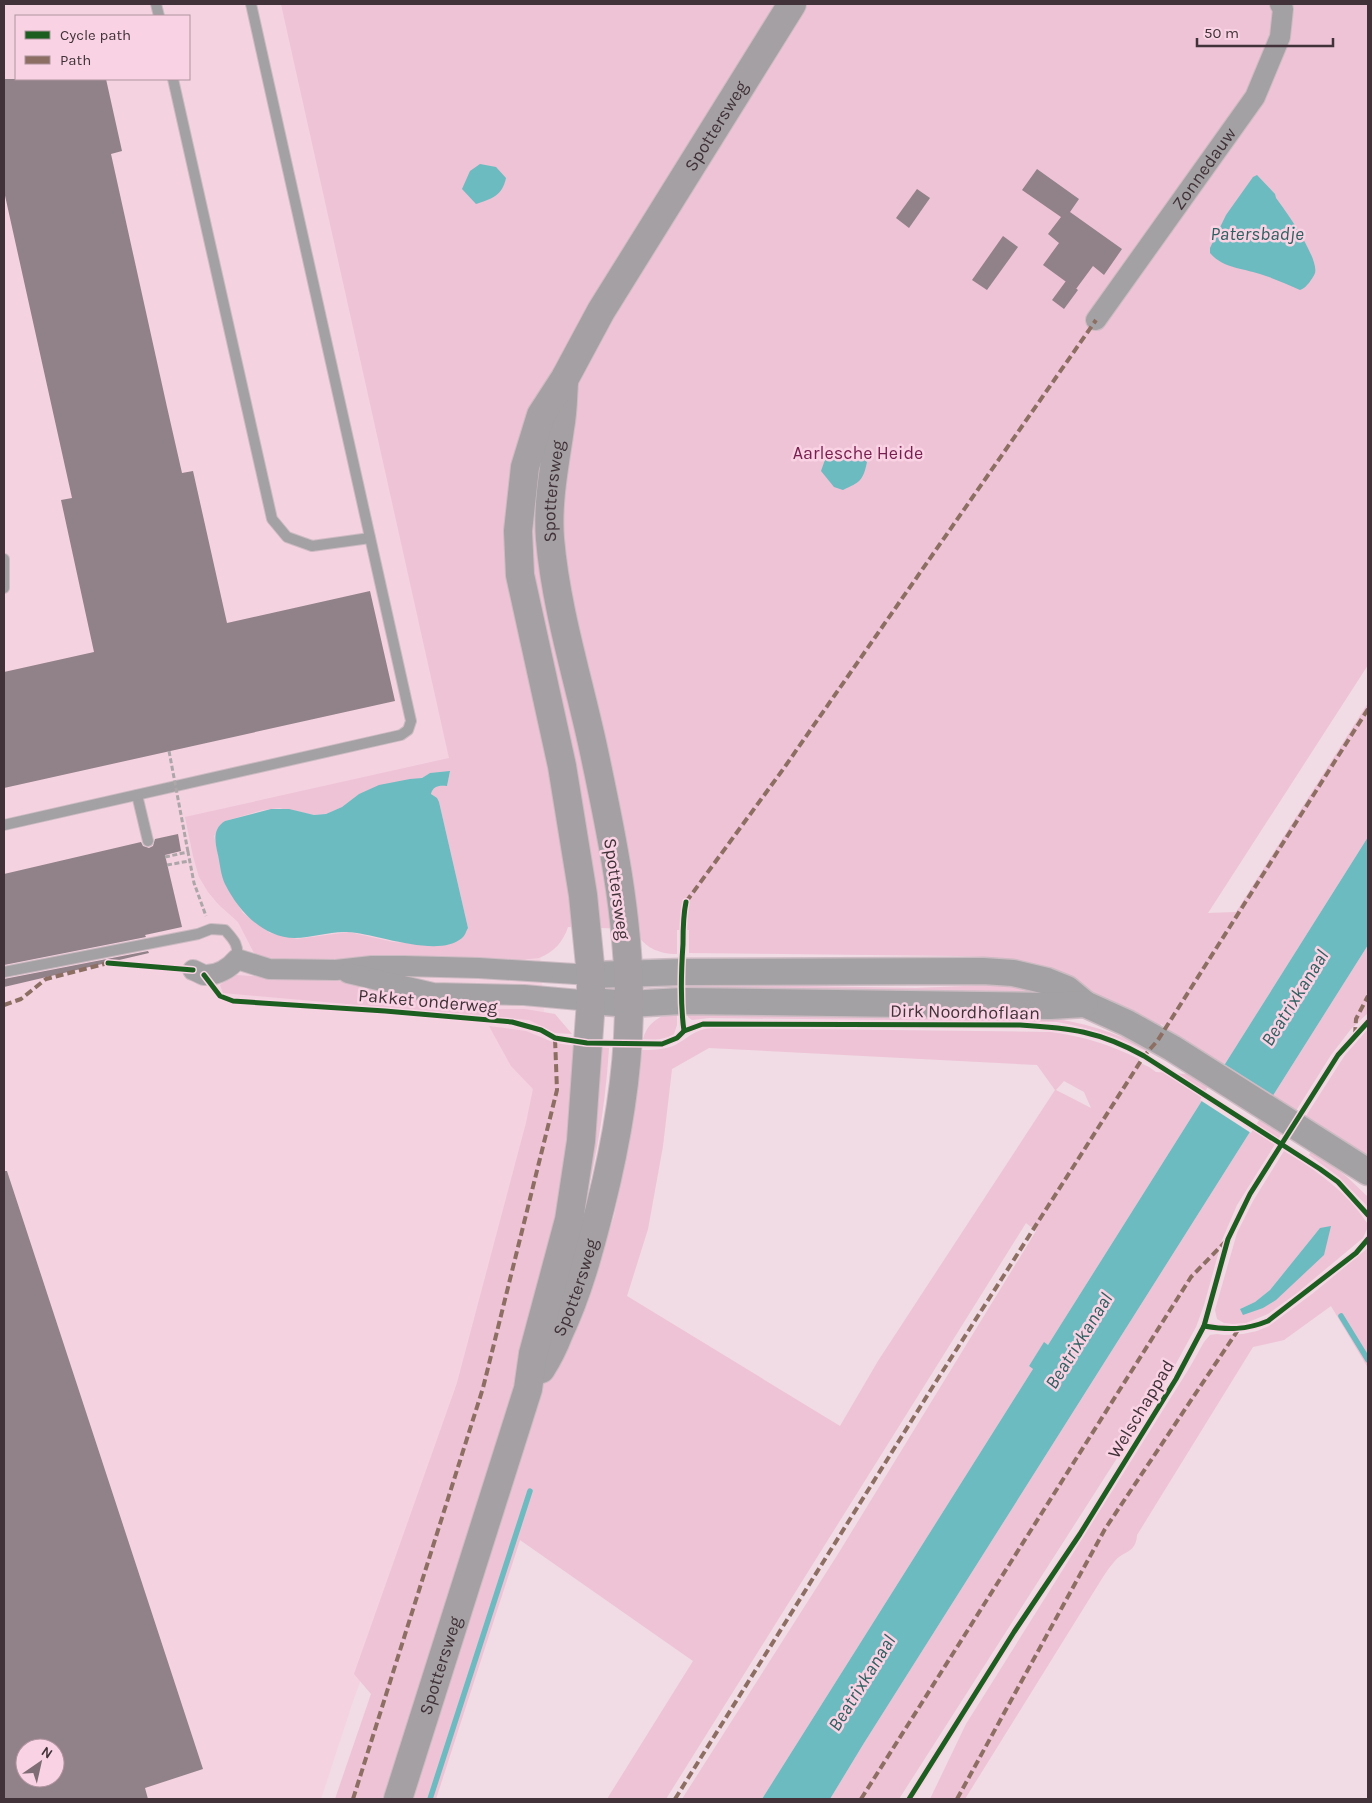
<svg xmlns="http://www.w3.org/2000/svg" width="1372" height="1803" font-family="Karla,sans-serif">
<rect width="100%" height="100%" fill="#f1dbe4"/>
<path fill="#f4d2e0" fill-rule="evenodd" d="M4 4H316L538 924 547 1057 467 1389 353 1701 321 1799H4ZM16 16H189V79H16ZM25 1748H55V1778H25Z"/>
<g fill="#edc3d5" fill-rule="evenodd">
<path d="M281 4H1368V665L1208 913 1236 912 1368 703V837L1048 1345 1044 1343 1029 1366 1033 1369 762 1799H682L838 1554 1036 1231 1026 1223 666 1799H607L693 1661 520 1540 436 1799H408L537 1399 552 1361 593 1280 614 1216 633 1119 641 1050C652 1050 662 1050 673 1046 688 1039 694 1029 712 1028L1051 1032C1082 1036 1111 1045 1139 1059L1138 1062 1149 1067 1156 1072 1186 1074 1180 1037 1172 1032 1171 1033 1161 1024 1160 1026 1136 1012 1032 968 987 957 957 956 689 953V930H677V954C658 954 643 947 634 929L568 927C563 942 554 952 539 958L481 964 264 959 254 953 238 922 219 905 208 892 199 877 193 856 185 817 449 758ZM450 772 447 786C439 785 433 786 431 794L439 802 468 928 442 945 393 942 349 932 297 939 270 933 243 913 225 883 214 836 225 821 263 810 279 808 314 815 326 814 342 807 359 794 379 786 422 778 430 773ZM709 1048 1037 1065 1055 1090 878 1361 840 1426 627 1296 648 1229 663 1146 672 1069ZM1064 1081 1084 1092 1091 1108 1056 1090Z"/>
<polygon points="1368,945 1368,1013 1351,1029 1331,1055 1237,1205 1222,1240 1204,1305 1196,1327 1167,1380 899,1799 830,1799 864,1743"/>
<polygon points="235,975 355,982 450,1009 525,1009 555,1014 572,1034 555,1033 529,1020 223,993 220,985"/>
<polygon points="687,984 916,988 1013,984 1048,992 1047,998 688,992"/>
<path d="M677 1011V1025L674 1034C664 1040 654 1040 643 1039 647 1022 662 1015 677 1011Z"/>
<path d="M687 1011 1044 1017C1082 1022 1115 1032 1148 1049L1147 1052C1118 1036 1089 1028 1057 1022L709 1018 692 1020 688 1017Z"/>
<polygon points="489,1026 526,1031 555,1043 576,1046 572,1160 503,1434 387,1799 335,1799 371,1694 354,1674 457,1383 526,1123 533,1089 511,1066"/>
<polygon points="1368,1029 1368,1161 1304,1119 1345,1055"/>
<path d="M595 1047 609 1048C605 1115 592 1181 575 1246Z"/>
<polygon points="1312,1149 1347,1177 1368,1197 1368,1207 1339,1177 1309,1155"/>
<path d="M1284 1151C1316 1170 1347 1192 1367 1223V1229L1363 1238 1297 1293 1268 1314 1246 1323 1233 1324 1224 1323 1217 1319 1215 1310 1237 1233 1253 1201ZM1320 1228 1263 1308 1240 1309 1255 1302 1270 1290Z"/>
<path d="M1368 1248V1368L1331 1306 1284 1340 1253 1347 1137 1535C1136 1554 1123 1550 1114 1562 1106 1571 1100 1582 1093 1593L965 1799H930L966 1724 1190 1367 1204 1342 1210 1335 1217 1334 1224 1335 1243 1334 1257 1331 1269 1326 1312 1294Z"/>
</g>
<g fill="#6bbbc0">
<path d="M480 164 496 167 506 178C502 196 493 198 476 204L462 189 470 171Z"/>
<path d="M1257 175 1275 194 1276 198C1286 211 1319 258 1315 273 1314 276 1311 280 1309 283 1306 286 1305 288 1300 290 1287 284 1273 278 1260 274 1241 268 1223 268 1210 253V248L1226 215 1253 177Z"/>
<path d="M837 449 852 450 867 462C863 481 860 482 843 490L834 487 821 471 826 457Z"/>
<path d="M450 771 447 786C439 785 433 786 431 794L437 798 439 802 468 928C466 931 465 936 462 938 438 959 375 933 347 932 321 931 297 945 272 933 251 924 235 904 225 884 221 876 220 864 218 855 215 842 212 829 225 821L271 809H289L314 815 326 814 342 807 359 794 379 785 410 779 422 778 430 773Z"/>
<polygon points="1368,837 1368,945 864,1743 830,1799 762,1799 1033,1369 1029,1366 1044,1342 1048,1345"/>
<polygon points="1331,1226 1324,1255 1276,1300 1263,1308 1243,1315 1240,1309 1255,1302 1270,1290 1320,1228"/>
</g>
<polygon fill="#f1dbe4" points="1222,1063 1274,1096 1251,1133 1200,1100"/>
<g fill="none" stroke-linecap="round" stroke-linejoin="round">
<g stroke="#6bbbc0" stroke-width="5.5">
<polyline points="1341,1316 1368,1360"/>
<polyline points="430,1799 530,1491"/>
</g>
</g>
<g fill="#918188" fill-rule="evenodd">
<polygon points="4,79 106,79 122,151 111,154 167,407 182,473 193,471 227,623 370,591 395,701 4,788 4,672 94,652 61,500 72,498 4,191"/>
<polygon points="1037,169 1079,199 1070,212 1122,249 1104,275 1093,266 1076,289 1043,265 1059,243 1048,234 1061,217 1022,190"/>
<polygon points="917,189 930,198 909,228 896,218"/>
<polygon points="1003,236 1018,247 987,290 972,280"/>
<polygon points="1066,281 1078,290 1064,309 1052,300"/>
<polygon points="178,834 181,851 165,855 182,927 145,935 146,937 4,965 4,874 141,842 143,846 149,848 153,846 155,839"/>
<polygon points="148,951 149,953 4,987 4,979"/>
<path d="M4 1171H7L203 1769 145 1788 148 1799H4ZM25 1748H55V1778H25Z"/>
</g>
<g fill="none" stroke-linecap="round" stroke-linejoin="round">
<defs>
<g id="service">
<polyline points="156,4 159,16"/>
<polyline points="173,79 272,519 287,537 312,546 370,538"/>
<polyline points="4,559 4,588"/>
<polyline points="137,795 148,841"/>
<polyline points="4,825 401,735 408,730 411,721 251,4"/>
<path d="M4 972 198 934 211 929 225 930C234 940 239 945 237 959"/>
</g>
<g id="minor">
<path id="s1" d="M1096 320 1255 97 1280 37 1283 9 1280 4"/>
<path d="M193 970C196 971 201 974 204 975 217 976 230 968 237 959L269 969 336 970 372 966H403L479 968 591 975"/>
<polyline points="348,973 433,993 524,995 591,1001"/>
</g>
<g id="tertiary">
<polyline points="591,975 681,972 983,971 1013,973 1047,981 1067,989 1085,1004 1127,1023 1172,1048 1368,1172"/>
<polyline points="591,1001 629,1004 682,1001 1050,1006 1085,1004"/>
</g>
<g id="secondary">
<path id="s2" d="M541 1369C548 1358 554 1346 559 1333 578 1293 589 1251 600 1208 617 1141 629 1073 629 1003 629 917 611 831 593 747 578 678 556 609 550 539 547 501 555 464 560 428 563 413 563 397 564 382"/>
<path id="s3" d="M398 1799 528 1389 533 1354 569 1220 581 1141 591 1001V975L583 895 562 766 520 575 518 531 525 467 541 415 565 378 601 311 792 4"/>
</g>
</defs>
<use href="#service" stroke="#ccbbc2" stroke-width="12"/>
<use href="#minor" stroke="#ccbbc2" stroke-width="22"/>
<use href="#tertiary" stroke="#ccbbc2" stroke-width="29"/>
<use href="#secondary" stroke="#ccbbc2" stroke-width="30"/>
<g stroke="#aca6a9" stroke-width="3" stroke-dasharray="5 2.5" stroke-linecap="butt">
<polyline points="165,857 188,852 194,883 206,916"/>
<polyline points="167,865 189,861"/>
</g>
<use href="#service" stroke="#a3a1a3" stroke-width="10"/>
<use href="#minor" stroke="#a3a1a3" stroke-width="20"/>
<use href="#tertiary" stroke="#a3a1a3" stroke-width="26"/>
<use href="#secondary" stroke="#a4a0a3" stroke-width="28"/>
<polyline stroke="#aca6a9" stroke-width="3" stroke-dasharray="5 2.5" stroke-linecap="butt" points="169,751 188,852"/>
<g stroke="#8d6e63" stroke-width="4" stroke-dasharray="8 4" stroke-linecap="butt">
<polyline points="686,902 784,768 1096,320"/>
<polyline points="4,1005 21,999 46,979 108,963"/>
<polyline points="1355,1035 1356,1019 1368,996"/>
<polyline points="353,1799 483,1388 557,1090 555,1038"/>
<polyline points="675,1799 937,1380 1144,1056 1158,1040 1368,709"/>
<polyline points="861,1799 1191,1277 1226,1241"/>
<polyline points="957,1799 1105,1529 1238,1330"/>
</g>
<defs>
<g id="cycleway">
<polyline points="108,963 193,970"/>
<path d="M204 975 220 996 233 1001 385 1011 512 1022 541 1030 555 1038 587 1043 662 1044 677 1038 684 1031 703 1024 1020 1025C1070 1028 1099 1031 1144 1056L1320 1169 1338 1182 1368 1215"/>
<path d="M684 1031C680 1002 681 973 683 944 683 930 683 916 686 902"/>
<path d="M1204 1326C1228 1330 1246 1330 1268 1321L1356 1253 1368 1239"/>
<polyline points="909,1799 1014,1632 1080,1534 1176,1379 1204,1326 1228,1239 1250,1194 1338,1055 1368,1022"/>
</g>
</defs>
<use href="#cycleway" stroke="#f9d3e3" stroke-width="8"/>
<use href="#cycleway" stroke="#1b5e20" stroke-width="5"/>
</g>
<g text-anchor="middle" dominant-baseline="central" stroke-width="5" stroke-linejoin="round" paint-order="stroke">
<g font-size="18" fill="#403238" stroke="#f9d3e3">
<text stroke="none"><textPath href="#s3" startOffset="1758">Spottersweg</textPath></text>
<text stroke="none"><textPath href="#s1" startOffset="186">Zonnedauw</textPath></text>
<text stroke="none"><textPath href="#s2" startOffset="899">Spottersweg</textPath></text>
<text transform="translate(617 889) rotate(82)">Spottersweg</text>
<text transform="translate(428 1001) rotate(5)">Pakket onderweg</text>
<text transform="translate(965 1012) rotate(1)">Dirk Noordhoflaan</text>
<text stroke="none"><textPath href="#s2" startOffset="89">Spottersweg</textPath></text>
<text transform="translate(1141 1409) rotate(-59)">Welschappad</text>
<text stroke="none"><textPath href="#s3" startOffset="140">Spottersweg</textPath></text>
</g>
<g font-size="18" fill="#781d4f" stroke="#f9d3e3">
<text x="858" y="453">Aarlesche Heide</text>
</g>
<g font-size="19" font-style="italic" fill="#2e6061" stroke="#f9d3e3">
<text x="1257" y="234">Patersbadje</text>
<text transform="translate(1295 998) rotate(-58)">Beatrixkanaal</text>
<text transform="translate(1079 1341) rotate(-58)">Beatrixkanaal</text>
<text transform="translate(862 1683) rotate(-58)">Beatrixkanaal</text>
</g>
</g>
<rect width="1372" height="1803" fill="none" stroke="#403238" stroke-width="10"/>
<rect x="15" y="15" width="175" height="65" fill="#f9d3e3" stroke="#af939f"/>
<rect x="25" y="31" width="25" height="8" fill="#1b5e20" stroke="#af939f"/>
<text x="60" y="40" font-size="15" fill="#403238">Cycle path</text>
<rect x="25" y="56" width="25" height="8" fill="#8d6e63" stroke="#af939f"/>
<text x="60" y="65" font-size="15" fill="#403238">Path</text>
<g transform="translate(40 1763) rotate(34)"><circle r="24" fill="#f9d3e3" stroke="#af939f"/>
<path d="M0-4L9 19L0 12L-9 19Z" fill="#7e6d74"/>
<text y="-8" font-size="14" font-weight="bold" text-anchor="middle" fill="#403238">N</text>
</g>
<path d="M1197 38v8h136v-8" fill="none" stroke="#403238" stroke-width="2.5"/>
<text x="1204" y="38" font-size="15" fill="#403238" stroke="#f9d3e3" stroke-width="4" paint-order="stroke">50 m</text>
</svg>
